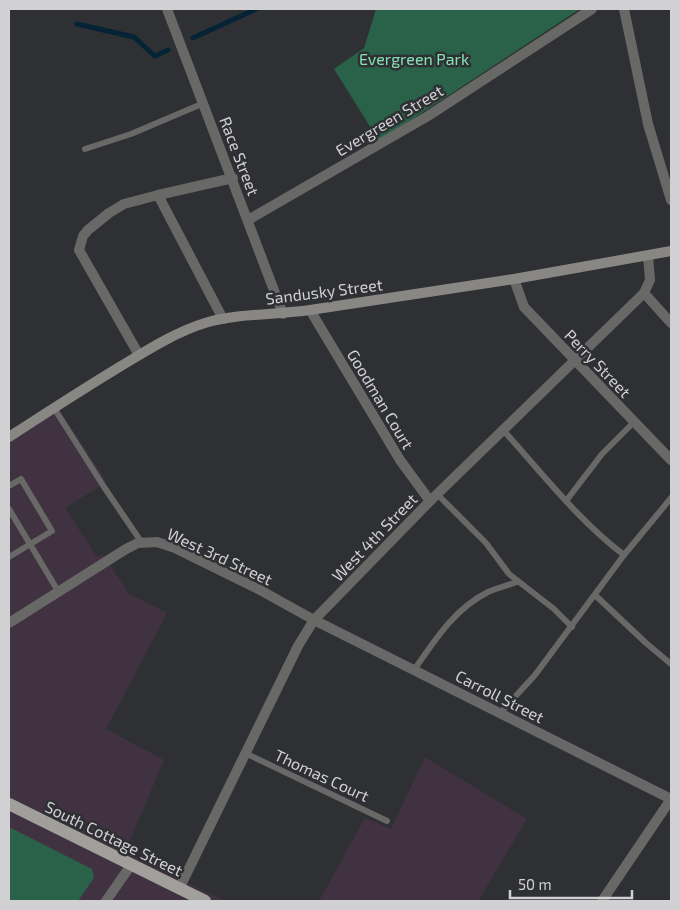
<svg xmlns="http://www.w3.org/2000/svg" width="680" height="910" font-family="'Exo 2',sans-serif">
<rect width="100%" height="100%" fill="#2f3034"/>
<g fill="#403240">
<polygon points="55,403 107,482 65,508 97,557 103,554 129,594 167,613 106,729 164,760 125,852 225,901 78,901 94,878 9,827 9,432"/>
<polygon points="425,757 527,819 478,901 319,901 365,818 391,829"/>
</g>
<g fill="#296249">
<polygon points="376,9 580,9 379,141 334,69 364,48"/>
<polygon points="9,827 92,869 94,878 78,901 9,901"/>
</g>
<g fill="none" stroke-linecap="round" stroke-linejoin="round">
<g stroke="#042435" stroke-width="5">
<polyline points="77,24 134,37 155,56 168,50"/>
<polyline points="193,38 256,9"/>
</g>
<g stroke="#686866" stroke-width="6">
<polyline points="85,149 131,134 204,103"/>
<polyline points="54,408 104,487 142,543"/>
<path d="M503 430C542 473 578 520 624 555"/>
<polyline points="9,486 21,479 52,531 9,557"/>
<polyline points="437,494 486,543 509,574 554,609 572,627"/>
<polyline points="566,501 602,454 634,422"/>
<polyline points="9,509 58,591"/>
<polyline points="595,595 646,643 671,664"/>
<path d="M414 670C435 640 454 609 488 592 497 588 508 585 517 582"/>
<polyline points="500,713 535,675 624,555 671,498"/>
<polyline points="245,753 387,821"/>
</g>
<g stroke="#686866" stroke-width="10">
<polyline points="167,9 283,314"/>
<polyline points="624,9 648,124 671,200"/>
<polyline points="158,195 223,319"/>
<polyline points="248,220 428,116 592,9"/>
<polyline points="514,279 524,307 671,460"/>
<polyline points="644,293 671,323"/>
<polyline points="310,310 400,460 430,501"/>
<polyline points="139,355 79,250 83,236 88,230 109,213 124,204 158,195 233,178"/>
<polyline points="9,623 126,549 138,543 157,542 175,548 260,590 314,620 671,799"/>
<polyline points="179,889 298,646 314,620 430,501 644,293 650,280 648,256"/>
<polyline points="106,901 131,865"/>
<polyline points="602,901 671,799"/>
</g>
<path stroke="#888784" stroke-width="10" d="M9 437C49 411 89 385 131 360 154 346 179 331 205 323 239 313 276 315 310 310L514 279 671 251"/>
<polyline stroke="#a09f9b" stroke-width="12" points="9,804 205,901"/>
</g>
<g text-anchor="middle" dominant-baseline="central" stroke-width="5" stroke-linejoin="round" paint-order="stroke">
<g font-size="16" fill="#84e2b5" stroke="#2f3034">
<text x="414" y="58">Evergreen Park</text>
</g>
<g font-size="16" fill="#d1d1d4" stroke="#2f3034">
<text transform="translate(389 120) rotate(-31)">Evergreen Street</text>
<text transform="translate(240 156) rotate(69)">Race Street</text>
<text transform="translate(324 291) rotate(-7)">Sandusky Street</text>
<text transform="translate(598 363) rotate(46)">Perry Street</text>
<text transform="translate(381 399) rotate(59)">Goodman Court</text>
<text transform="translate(374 537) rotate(-46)">West 4th Street</text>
<text transform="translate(220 556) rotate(25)">West 3rd Street</text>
<text transform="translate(500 696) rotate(27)">Carroll Street</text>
<text transform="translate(322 775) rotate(25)">Thomas Court</text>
<text transform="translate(114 838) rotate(26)">South Cottage Street</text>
</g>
</g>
<rect width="680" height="910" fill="none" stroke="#d1d1d4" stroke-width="20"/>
<path d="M510 890v8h122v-8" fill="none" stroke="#d1d1d4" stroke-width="2.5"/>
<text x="518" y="890" font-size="15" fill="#d1d1d4" stroke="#2f3034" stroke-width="4" paint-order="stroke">50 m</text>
</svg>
